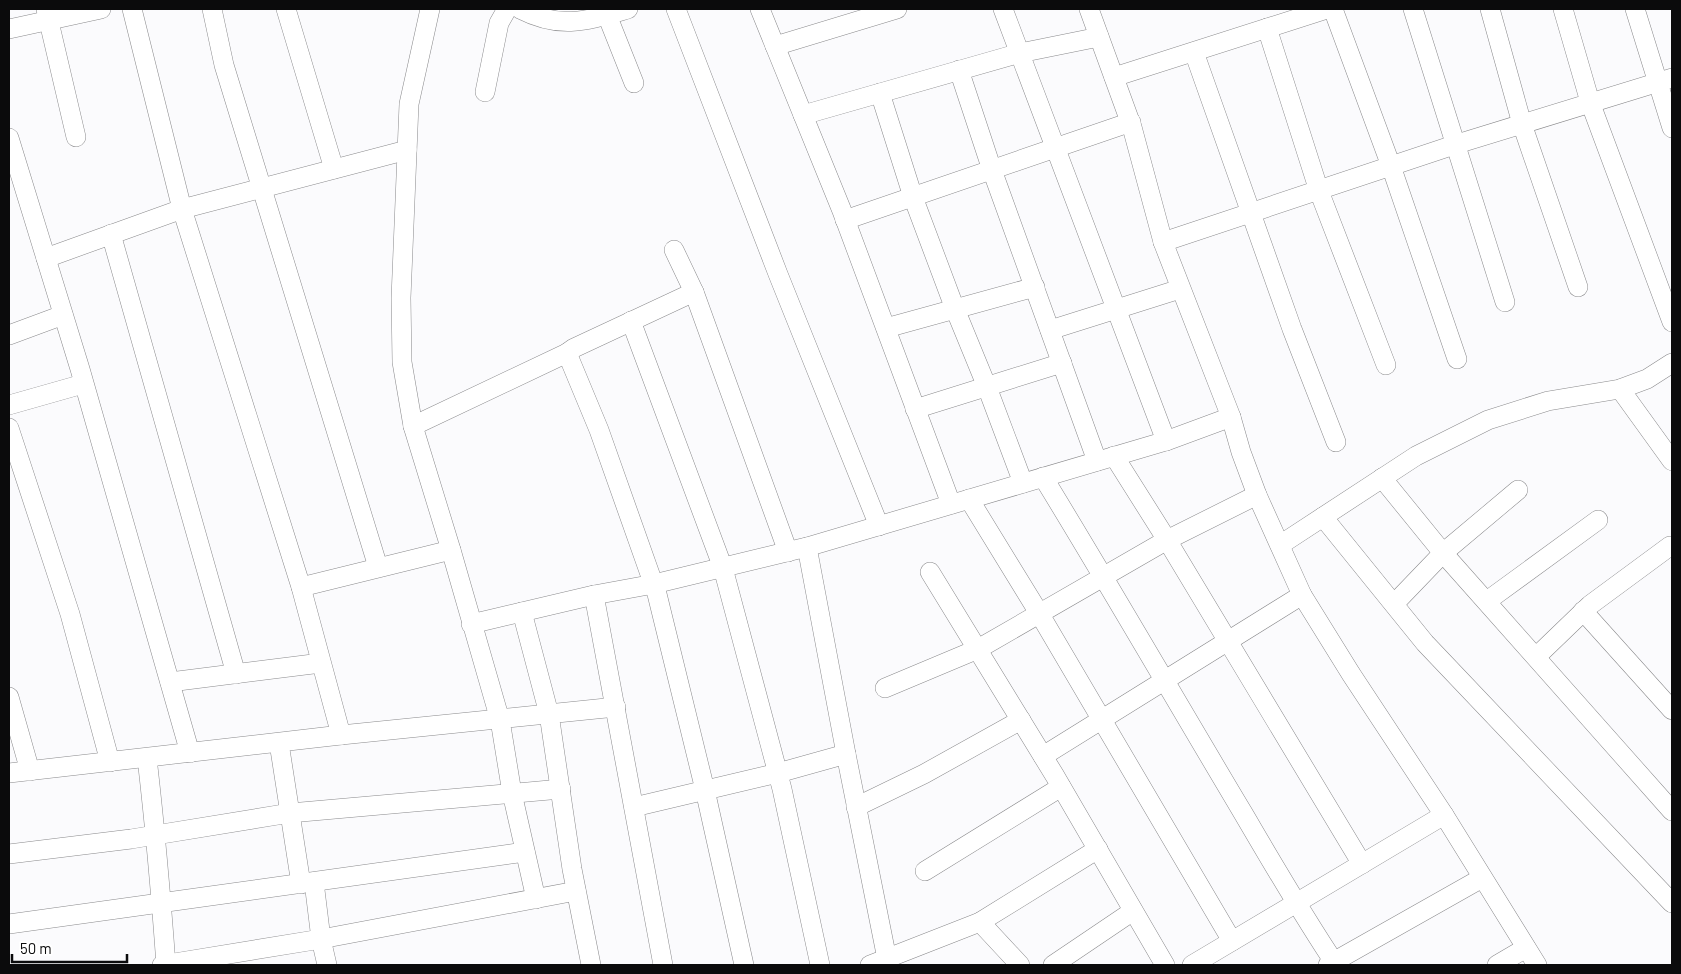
<svg xmlns="http://www.w3.org/2000/svg" width="1681" height="974" font-family="Barlow,sans-serif">
<rect width="100%" height="100%" fill="#fbfbfd"/>
<g fill="none" stroke-linecap="round" stroke-linejoin="round">
<defs>
<g id="minor">
<polyline points="46,9 76,137"/>
<polyline points="132,9 182,209 301,587 341,735"/>
<polyline points="212,9 224,65 378,567"/>
<polyline points="286,9 334,169"/>
<polyline points="430,9 409,104 401,298 402,362 413,426 451,550 500,720 512,793 536,899"/>
<path d="M520 9C561 30 586 21 628 9"/>
<polyline points="676,9 778,274 879,526"/>
<polyline points="760,9 842,211 951,504"/>
<polyline points="1003,9 1166,441"/>
<polyline points="1089,9 1132,127 1163,242 1231,417 1241,452 1257,495 1302,595 1351,674 1444,815 1537,965"/>
<polyline points="1333,9 1391,166 1457,359"/>
<polyline points="1413,9 1505,302"/>
<polyline points="1490,9 1522,124 1578,287"/>
<polyline points="1563,9 1590,102 1672,322"/>
<polyline points="1635,9 1672,128"/>
<polyline points="607,15 634,83"/>
<polyline points="1267,28 1319,191 1386,365"/>
<polyline points="9,29 101,9"/>
<polyline points="775,46 897,9"/>
<polyline points="1194,52 1292,329 1336,442"/>
<polyline points="959,70 992,170 1097,461"/>
<polyline points="1114,77 1327,9"/>
<polyline points="485,92 499,23 507,9"/>
<polyline points="880,93 913,197 955,309 987,387 1023,483"/>
<polyline points="803,115 1020,53 1099,37"/>
<polyline points="9,138 80,369 190,753"/>
<polyline points="845,220 1131,122"/>
<polyline points="111,234 236,674"/>
<polyline points="1163,242 1457,144 1672,78"/>
<polyline points="674,250 694,292 788,552"/>
<polyline points="46,258 182,209 407,150"/>
<polyline points="631,321 723,568 782,789 820,965"/>
<polyline points="886,328 1035,287"/>
<polyline points="1050,330 1180,289"/>
<polyline points="9,335 63,315"/>
<polyline points="567,353 599,430 657,594 705,790 744,965"/>
<polyline points="1620,389 1672,461"/>
<polyline points="9,405 83,384"/>
<polyline points="915,409 1062,363"/>
<polyline points="413,426 567,353 574,348 694,292"/>
<polyline points="9,428 70,614 110,762"/>
<polyline points="1114,456 1167,540 1362,864"/>
<path d="M1043 477C1111 588 1176 701 1243 813 1273 864 1303 916 1336 965"/>
<polyline points="1382,478 1443,553 1672,811"/>
<polyline points="969,499 1039,613 1232,941"/>
<polyline points="1323,517 1425,643 1672,903"/>
<polyline points="1280,545 1416,456 1488,420 1548,401 1620,389 1647,379 1672,363"/>
<polyline points="807,547 846,754 887,959"/>
<polyline points="930,572 1055,776 1165,965"/>
<polyline points="301,587 451,550"/>
<polyline points="594,595 663,965"/>
<polyline points="1487,601 1598,520"/>
<polyline points="1394,604 1443,553 1518,490"/>
<polyline points="1583,611 1672,710"/>
<polyline points="522,612 549,714 572,869 591,965"/>
<polyline points="471,624 594,595 654,584 807,547 1166,441 1231,417"/>
<polyline points="1536,657 1590,605 1670,546"/>
<polyline points="170,682 321,663"/>
<polyline points="885,688 978,649 1167,540 1257,495"/>
<polyline points="9,697 30,771"/>
<polyline points="279,743 301,884"/>
<polyline points="1043,756 1302,595"/>
<path d="M147 758C155 827 161 896 166 965"/>
<polyline points="9,773 341,735 616,707"/>
<polyline points="634,807 778,773 846,754"/>
<polyline points="856,807 924,774 1021,720"/>
<polyline points="9,854 131,839 290,813 561,789"/>
<polyline points="925,871 1061,787"/>
<polyline points="314,882 321,939 327,965"/>
<polyline points="980,922 1020,965"/>
<polyline points="9,924 525,852"/>
<polyline points="162,965 321,939 576,891"/>
<polyline points="870,965 980,922 1098,849"/>
<polyline points="1053,965 1133,911"/>
<polyline points="1192,965 1444,815"/>
<polyline points="1328,965 1482,878"/>
<polyline points="1497,965 1526,948"/>
</g>
</defs>
<use href="#minor" stroke="#8a8a8c" stroke-width="20"/>
<use href="#minor" stroke="#fff" stroke-width="19"/>
</g>
<rect width="1681" height="974" fill="none" stroke="#0b0b0c" stroke-width="20"/>
<path d="M12 954v8h115v-8" fill="none" stroke="#0b0b0c" stroke-width="2.5"/>
<text x="20" y="954" font-size="15" fill="#0b0b0c" stroke="#ffffff" stroke-width="4" paint-order="stroke">50 m</text>
</svg>
